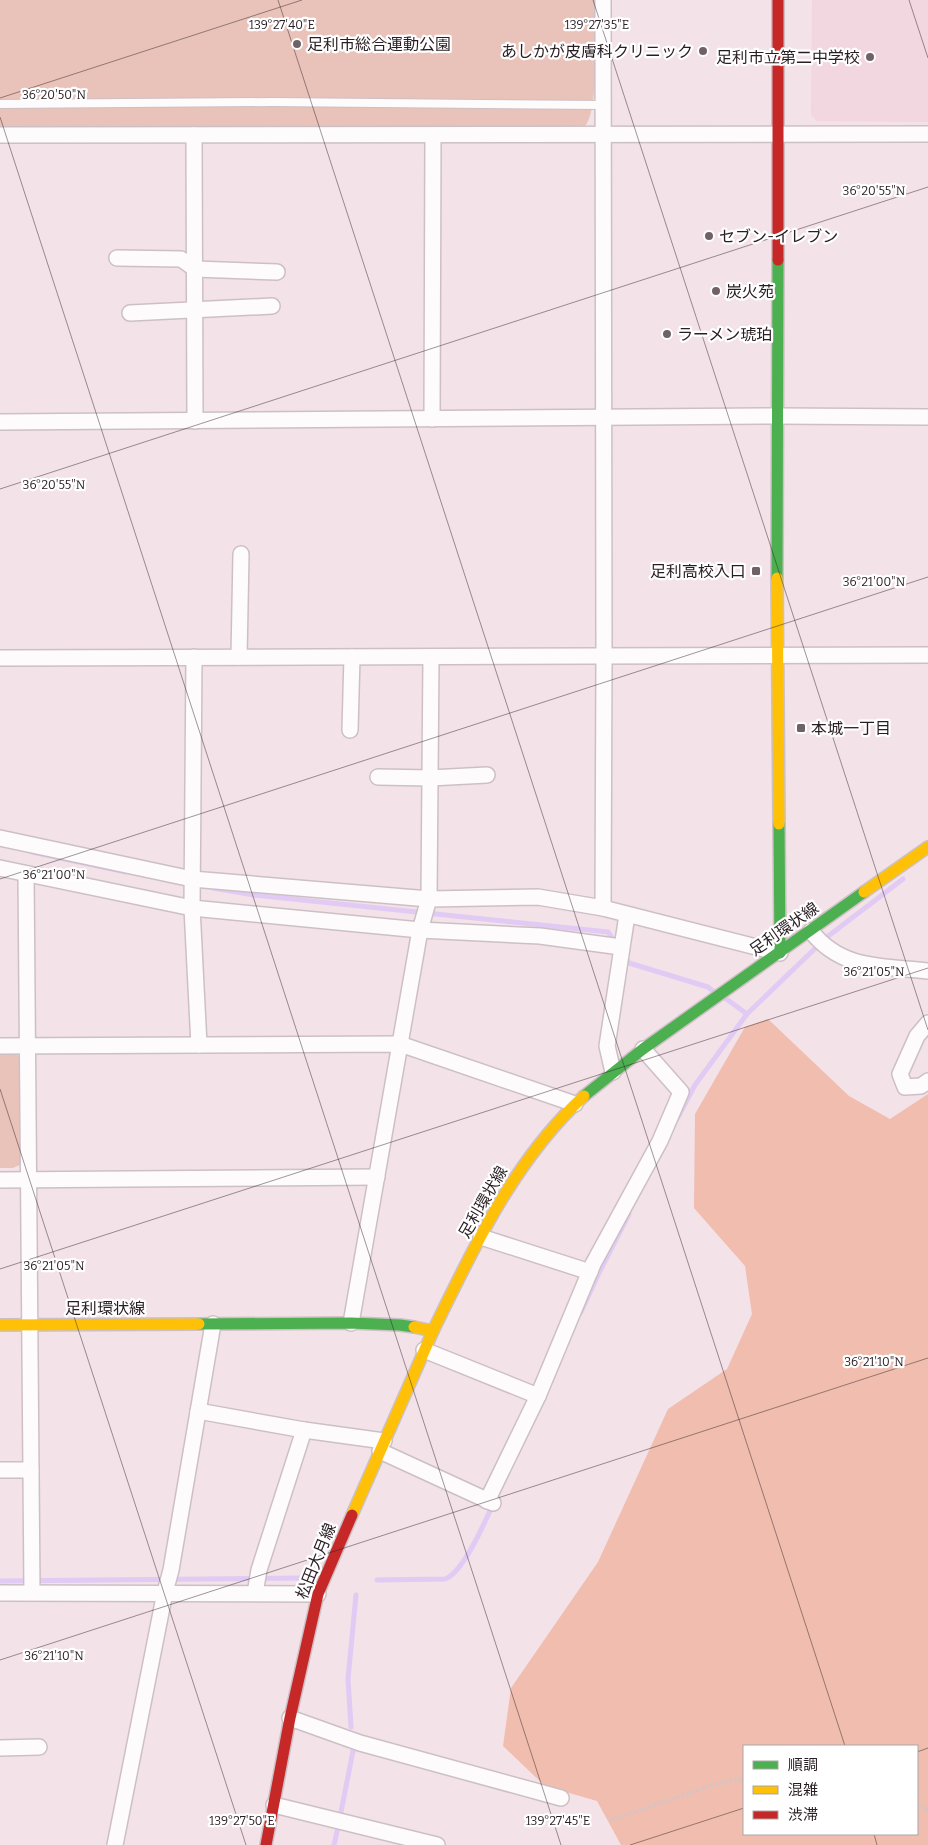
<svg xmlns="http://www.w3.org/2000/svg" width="928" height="1845" font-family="Bitter,'Noto Sans JP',serif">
<rect width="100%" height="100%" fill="#f3e2e8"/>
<polygon fill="#f2d6e0" points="812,0 928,0 928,122 817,121 811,115"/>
<g fill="#e9c2b9">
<path d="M0 0H594C594 26 600 109 585 126L0 128Z"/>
<polygon points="0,1052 15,1052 21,1059 22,1164 13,1168 0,1168"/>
</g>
<path fill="#f0bdaf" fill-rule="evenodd" d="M768 1019 849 1096 890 1119 928 1094V1845H621L597 1801 545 1786 503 1746 511 1688 598 1562 668 1409 727 1369 752 1314 745 1266 694 1208 695 1114 745 1027ZM744 1746H917V1834H744Z"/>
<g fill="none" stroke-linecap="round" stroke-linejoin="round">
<g stroke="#e1caf4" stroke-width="5">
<polyline points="32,852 126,872"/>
<polyline points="213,888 254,895 608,932 616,944"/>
<polyline points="625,957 629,963 708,987 713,991"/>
<polyline points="725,998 747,1014"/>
<polyline points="677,1119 695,1085 747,1014 827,937 903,879"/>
<polyline points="581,1312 598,1275 629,1214"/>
<path d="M377 1580 445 1579C463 1573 485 1522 493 1504"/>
<polyline points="0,1581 303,1578"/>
<polyline points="351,1727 348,1679 356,1595"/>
<polyline points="341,1812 354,1746"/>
<polyline points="334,1845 338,1827"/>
</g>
<defs>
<polyline id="lane" points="0,104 272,102 603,105"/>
<g id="street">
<polyline points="0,135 928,134"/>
<polyline points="194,135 195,421"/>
<polyline points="117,258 181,259 195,269 277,272"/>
<polyline points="130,313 272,306"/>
<polyline points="432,419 433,135"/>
<polyline points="0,422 778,416 928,417"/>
<polyline points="194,657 192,908 199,1045"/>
<polyline points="239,657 241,554"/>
<polyline points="0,658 928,655"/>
<polyline points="350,730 352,657"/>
<polyline points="378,777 430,778 487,775"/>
<polyline points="0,838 192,879 429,899 538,897 603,908 780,953"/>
<polyline points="0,868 192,908 420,930 540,936 621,947"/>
<polyline points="26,874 32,1592"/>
<polyline points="603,908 604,657 603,0"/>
<path d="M811 931C841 970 883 966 928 971"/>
<polyline points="928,1023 917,1036 900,1074 905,1087 921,1086 928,1081"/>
<polyline points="0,1046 400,1044 575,1104"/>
<polyline points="613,1072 607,1046 627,915"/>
<polyline points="0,1180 377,1177"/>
<polyline points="481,1237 590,1272"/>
<polyline points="351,1323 420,930 429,899 431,657"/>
<polyline points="424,1350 538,1396 593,1264 660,1141 681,1092 643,1049"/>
<polyline points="198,1411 304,1430 384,1441"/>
<polyline points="380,1451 493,1503"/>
<polyline points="0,1470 31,1470"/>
<polyline points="487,1501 538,1396"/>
<polyline points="0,1593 318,1594"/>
<polyline points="255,1593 259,1570 304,1430"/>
<polyline points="290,1718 360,1743 561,1798"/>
<polyline points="0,1748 39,1747"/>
<polyline points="274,1805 437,1845"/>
<polyline points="115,1845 165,1592 171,1570 213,1324"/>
</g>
<g id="fast">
<polyline points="777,578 778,260"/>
<polyline points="779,824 780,953"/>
<polyline points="584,1096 643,1049 864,892"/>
<polyline points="199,1324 351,1323 400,1325 414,1327"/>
</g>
<g id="slow">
<polyline points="777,578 779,824"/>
<polyline points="864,892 928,847"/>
<polyline points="0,1325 199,1324"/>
<path d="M414 1327 433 1331C474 1247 514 1160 584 1096"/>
<polyline points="352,1515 433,1331"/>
</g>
<g id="jam">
<polyline points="778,260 778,0"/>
<polyline points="266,1845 290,1718 318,1594 352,1515"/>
</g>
</defs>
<use href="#lane" stroke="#cdc0c5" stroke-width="10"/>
<use href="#street" stroke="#cdc0c5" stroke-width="18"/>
<use href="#fast" stroke="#cdc0c5" stroke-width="14"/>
<use href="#slow" stroke="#cdc0c5" stroke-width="14"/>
<use href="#jam" stroke="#cdc0c5" stroke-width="14"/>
<g stroke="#cdc6ca" stroke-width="3" stroke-dasharray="2.5 2.5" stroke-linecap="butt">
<polyline points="917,1804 928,1810"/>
<polyline points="611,1820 716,1784 744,1778"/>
</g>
<use href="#lane" stroke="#fdfbfc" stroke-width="8"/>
<use href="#street" stroke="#fdfbfc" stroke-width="15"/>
<use href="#fast" stroke="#4caf50" stroke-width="11"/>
<use href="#slow" stroke="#ffc107" stroke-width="11"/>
<use href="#jam" stroke="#c62828" stroke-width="11"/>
</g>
<path fill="none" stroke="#281d22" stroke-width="1" stroke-opacity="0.45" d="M278 0 845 1746M593 0 928 1030M909 0 928 58M0 98 302 0M0 117 561 1845M0 489 928 187M0 879 928 577M0 1089 246 1845M0 1269 928 968M0 1660 928 1358M917 1752 928 1748M874 1834 877 1845M630 1845 744 1808"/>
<g fill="#6f6267" stroke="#fff" stroke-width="2">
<circle cx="297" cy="44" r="5"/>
<circle cx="703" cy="51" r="5"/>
<circle cx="870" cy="57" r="5"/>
<circle cx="709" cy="236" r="5"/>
<circle cx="716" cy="291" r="5"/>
<circle cx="667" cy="334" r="5"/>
<rect x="751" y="566" width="10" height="10" rx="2.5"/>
<rect x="796" y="723" width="10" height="10" rx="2.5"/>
</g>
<g text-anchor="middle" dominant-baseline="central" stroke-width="4.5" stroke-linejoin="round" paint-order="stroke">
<g font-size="16" fill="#281d22" stroke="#fff" text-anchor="start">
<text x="307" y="44">足利市総合運動公園</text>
<text x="693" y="51" text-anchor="end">あしかが皮膚科クリニック</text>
<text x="860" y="57" text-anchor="end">足利市立第二中学校</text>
<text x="719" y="236">セブン-イレブン</text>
<text x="726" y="291">炭火苑</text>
<text x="677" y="334">ラーメン琥珀</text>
<text x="746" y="571" text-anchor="end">足利高校入口</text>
<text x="811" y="728">本城一丁目</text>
</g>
<g font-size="16" fill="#281d22" stroke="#fff">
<text transform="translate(784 929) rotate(-35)">足利環状線</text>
<text transform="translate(483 1202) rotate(-60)">足利環状線</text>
<text x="105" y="1308">足利環状線</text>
<text transform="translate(316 1561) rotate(-68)">松田大月線</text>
</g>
</g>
<g font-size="12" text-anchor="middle" fill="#281d22" stroke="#fff" stroke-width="4.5" stroke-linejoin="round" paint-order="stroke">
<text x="282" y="29">139°27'40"E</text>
<text x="597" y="29">139°27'35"E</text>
<text x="54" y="99">36°20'50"N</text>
<text x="874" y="195">36°20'55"N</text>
<text x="54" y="489">36°20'55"N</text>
<text x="874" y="586">36°21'00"N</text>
<text x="54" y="879">36°21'00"N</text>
<text x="874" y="976">36°21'05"N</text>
<text x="54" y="1270">36°21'05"N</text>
<text x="874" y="1366">36°21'10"N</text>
<text x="54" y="1660">36°21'10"N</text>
<text x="242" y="1825">139°27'50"E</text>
<text x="558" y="1825">139°27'45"E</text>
</g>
<rect x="743" y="1745" width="175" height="90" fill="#ffffff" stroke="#a9a5a7"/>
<rect x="753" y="1761" width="25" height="8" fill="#4caf50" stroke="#a9a5a7"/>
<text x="788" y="1770" font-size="15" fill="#281d22">順調</text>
<rect x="753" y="1786" width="25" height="8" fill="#ffc107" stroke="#a9a5a7"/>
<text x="788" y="1795" font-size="15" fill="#281d22">混雑</text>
<rect x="753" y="1811" width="25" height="8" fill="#c62828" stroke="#a9a5a7"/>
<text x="788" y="1820" font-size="15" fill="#281d22">渋滞</text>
</svg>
